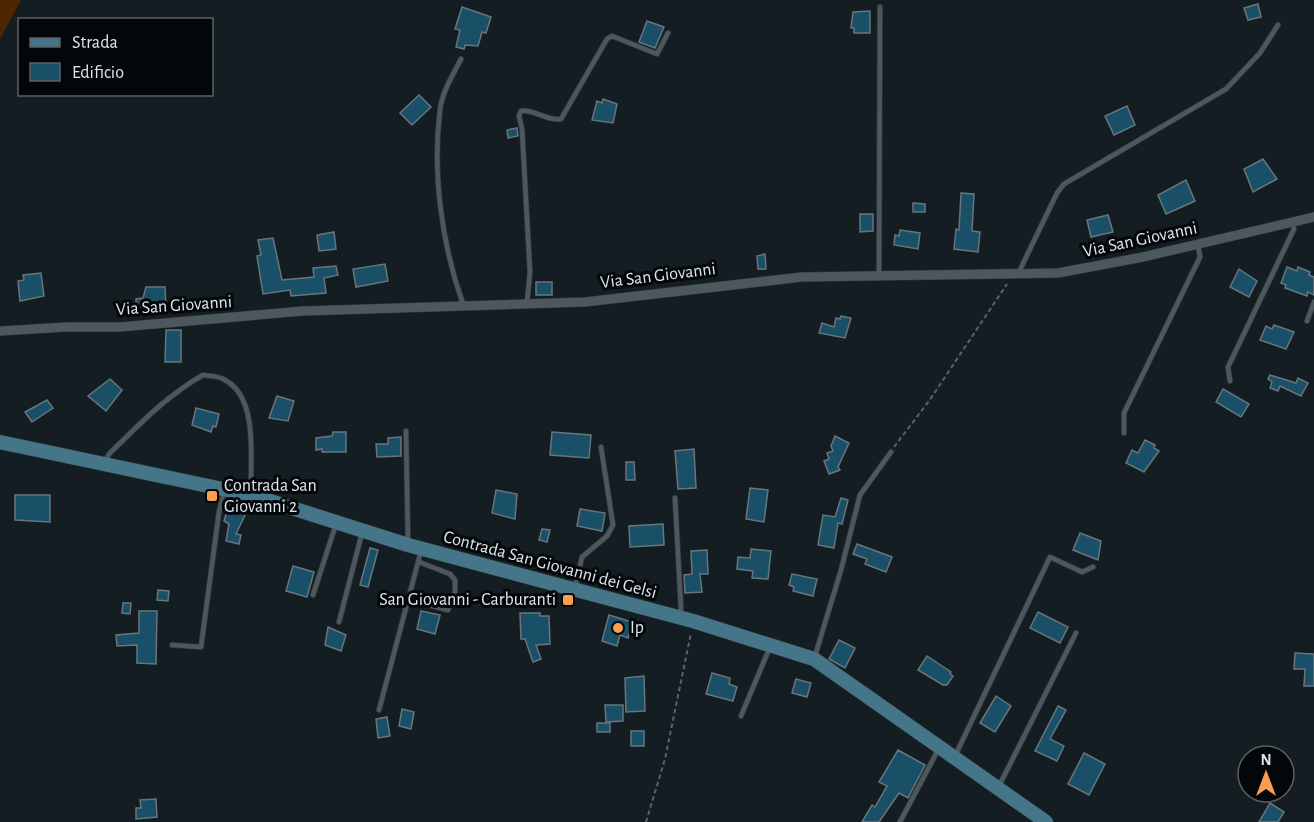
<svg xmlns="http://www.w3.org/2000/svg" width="1314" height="822" font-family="'Alegreya Sans',sans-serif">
<rect width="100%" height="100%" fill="#131d22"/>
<polygon fill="#4e2601" points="0,0 21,0 0,39"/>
<g fill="#1a5067" stroke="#69757c" stroke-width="1.5">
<polygon points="1258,4 1261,17 1248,20 1244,8"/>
<polygon points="462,7 491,17 486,33 482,32 478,46 465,45 464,49 456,47 460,30 455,29"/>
<polygon points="870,11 870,33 854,33 854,28 851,28 853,12"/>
<polygon points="647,21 664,27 655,48 639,42"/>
<polygon points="419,95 431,107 412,125 400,113"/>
<polygon points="603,99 617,104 613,123 592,120 597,101 602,103"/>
<polygon points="1127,106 1135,125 1114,135 1105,116"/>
<polygon points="517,128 518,136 508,138 507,130"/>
<polygon points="1263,159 1277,179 1253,192 1244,169"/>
<polygon points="1186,180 1195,201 1166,214 1158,195"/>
<polygon points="961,193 974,194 972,231 980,232 978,252 954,249 956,229 959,230"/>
<polygon points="913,203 925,204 925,212 913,212"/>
<polygon points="860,214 873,214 873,231 860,232"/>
<polygon points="1108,215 1113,232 1091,237 1087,220"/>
<polygon points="900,230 920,233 918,249 894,245 895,235 899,236"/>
<polygon points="334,232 336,249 319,251 317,235"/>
<polygon points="273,238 282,280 314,277 313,268 336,266 338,275 324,278 326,293 291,296 290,290 263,294 257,256 261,255 258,240"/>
<polygon points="765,254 766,269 758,269 757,256"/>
<polygon points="385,264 388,281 356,287 353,269"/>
<polygon points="1287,267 1297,271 1298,267 1310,272 1309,275 1314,277 1314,295 1308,292 1307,296 1285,288 1286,285 1281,283"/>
<polygon points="1239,269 1257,281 1249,297 1230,287"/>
<polygon points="41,273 44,296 20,301 18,281 24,280 23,275"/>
<rect x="536" y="282" width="16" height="13"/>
<polygon points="146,287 165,287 166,308 136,307 136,299 143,298"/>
<polygon points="841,316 851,318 845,338 819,333 822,323 834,327 836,318 840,319"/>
<polygon points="1274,325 1294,332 1286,349 1260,340 1266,326 1272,329"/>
<polygon points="166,330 181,330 181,362 165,362"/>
<polygon points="1270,375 1296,383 1298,378 1308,383 1301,396 1280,386 1278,391 1270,388 1272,382 1268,379"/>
<polygon points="110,379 122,390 106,411 88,396"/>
<polygon points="1223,389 1249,404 1241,417 1216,402"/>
<polygon points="277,396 294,401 288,421 269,418"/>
<polygon points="47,400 53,408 32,422 25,412"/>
<polygon points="196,408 219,414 216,427 213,426 211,432 192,425"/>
<polygon points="333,432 346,432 346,452 322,452 322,449 316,450 316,438 332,436"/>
<polygon points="552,432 591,435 589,458 550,455"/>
<polygon points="835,436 849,443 838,467 840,470 829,474 824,461 829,459 827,453 833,451 831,446"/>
<polygon points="401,437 401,456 377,457 376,444 388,444 388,438"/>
<polygon points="1145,440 1155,445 1154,448 1159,451 1144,472 1126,463 1132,450 1138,453"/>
<polygon points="694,449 696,488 678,489 675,451"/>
<polygon points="626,462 634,462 635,480 626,480"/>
<polygon points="750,488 768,490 764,522 746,519"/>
<polygon points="496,490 517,494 515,519 492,513"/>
<polygon points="15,495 50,495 50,522 15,520"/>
<polygon points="841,498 848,500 842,524 838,523 834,548 818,545 823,515 835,517"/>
<polygon points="229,504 247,511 236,534 241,535 239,544 226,541 229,524 224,521"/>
<polygon points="580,509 605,513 602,531 577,526"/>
<polygon points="663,524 664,545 630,547 629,526"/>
<polygon points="542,529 550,530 547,542 539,540"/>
<polygon points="1080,533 1101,541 1098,560 1073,550"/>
<polygon points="857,544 892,557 886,572 865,564 867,559 853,554"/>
<polygon points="370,548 378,550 368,587 360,585"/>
<polygon points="751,549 771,551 768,579 752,578 753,571 737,569 738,557 750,558"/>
<polygon points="707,550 708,574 700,574 702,592 685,593 684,575 692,574 691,551"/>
<polygon points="293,566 314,572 307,597 286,591"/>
<polygon points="792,574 817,579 813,596 793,591 794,587 789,585"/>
<polygon points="158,590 169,591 168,601 157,600"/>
<polygon points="123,603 131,603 130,614 122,613"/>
<polygon points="139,611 157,611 156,664 137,663 137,645 117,646 116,635 139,633"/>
<polygon points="421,611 440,615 435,634 417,629"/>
<polygon points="1038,612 1068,627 1060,643 1030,628"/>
<polygon points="520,613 540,613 540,616 549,616 550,644 536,645 541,659 533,662 525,639 521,639"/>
<polygon points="609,615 632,622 628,638 620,635 617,646 602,641"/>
<polygon points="328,627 346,635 341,651 325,645"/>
<polygon points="839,640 855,648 845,668 829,659"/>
<polygon points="1295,653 1314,654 1314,686 1304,686 1305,669 1294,669"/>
<polygon points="927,656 951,672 950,674 953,676 947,685 943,685 918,670"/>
<polygon points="712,673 730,678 729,684 737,687 733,701 706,694"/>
<polygon points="644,676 645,711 626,712 625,678"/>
<polygon points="796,679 811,683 807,697 792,693"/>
<polygon points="996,696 1011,706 995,732 980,723"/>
<polygon points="605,705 623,705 623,721 606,722"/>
<polygon points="1058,706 1066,710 1050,739 1064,746 1057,761 1035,751"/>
<polygon points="402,709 414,712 411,729 399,726"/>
<polygon points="387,717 390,736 378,738 376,719"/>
<rect x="597" y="723" width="13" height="9"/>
<rect x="631" y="731" width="13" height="15"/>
<polygon points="898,750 925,765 908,798 899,793 879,822 862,822 872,805 875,807 887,786 879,782"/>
<polygon points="1084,753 1105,764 1089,795 1068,784"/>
<polygon points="156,799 157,817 136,819 136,808 141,808 140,800"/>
<polygon points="1270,803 1284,812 1278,822 1259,822"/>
</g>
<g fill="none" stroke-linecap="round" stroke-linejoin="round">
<defs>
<g id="service">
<path d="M461 59C453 75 442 92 440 110 432 173 442 245 463 304"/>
<polyline points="1018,274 1057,193 1064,184 1226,89 1260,53 1278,25"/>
<polyline points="879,275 880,7"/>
<path d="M527 303 530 272 522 129 519 116 521 111C534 109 546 121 561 119L607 39 612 36 657 54 668 33"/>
<polyline points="1307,321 1314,302"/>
<polyline points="1230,381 1228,367 1294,229 1292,223"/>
<polyline points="406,431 408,542"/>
<polyline points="1124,433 1124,413 1200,257 1198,245"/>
<path d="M105 462 109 454C139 425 166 396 203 375 209 376 220 376 225 380 259 398 250 460 251 492"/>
<polyline points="675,498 681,609 679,615"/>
<polyline points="419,562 450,574 455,580 455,592 448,610 429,605"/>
<polyline points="575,588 582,557 607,536 613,525 601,447"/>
<polyline points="313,595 336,524"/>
<polyline points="339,622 362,533"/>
<polyline points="172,645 201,647 219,512 224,492"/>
<polyline points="815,656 841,570 860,495 891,452"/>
<polyline points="379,710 421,551"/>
<polyline points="741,716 770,647"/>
<polyline points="955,756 1050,557 1082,572 1093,567"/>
<polyline points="999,786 1076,633"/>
<polyline points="900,822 938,750"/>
</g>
<polyline id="minor" points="0,331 66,327 120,327 303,311 585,302 802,277 1058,273 1143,257 1314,217"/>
<polyline id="secondary" points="0,442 251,495 408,545 693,621 814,659 1046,822"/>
</defs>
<use href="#service" stroke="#33383d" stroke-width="6"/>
<use href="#minor" stroke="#33383d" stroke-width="10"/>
<use href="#secondary" stroke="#33383d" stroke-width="15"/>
<g stroke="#5a6368" stroke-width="2" stroke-dasharray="4.5 3" stroke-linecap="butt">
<polyline points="894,447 929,401 1007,284"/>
<polyline points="646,822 665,759 691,633"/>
</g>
<use href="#service" stroke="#4c585d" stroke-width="4.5"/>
<use href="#minor" stroke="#4c585d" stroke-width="9"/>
<use href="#secondary" stroke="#447588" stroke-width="14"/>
</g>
<g fill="#fb9e51" stroke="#040709" stroke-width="2">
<rect x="206" y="490" width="12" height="12" rx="3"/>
<rect x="562" y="594" width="12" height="12" rx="3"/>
<circle cx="618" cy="628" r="6"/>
</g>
<g text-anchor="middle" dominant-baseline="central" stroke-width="6" stroke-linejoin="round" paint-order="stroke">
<g font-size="18" fill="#dfe6ea" stroke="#040709">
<text transform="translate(1140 240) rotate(-12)">Via San Giovanni</text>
<text transform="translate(658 276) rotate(-7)">Via San Giovanni</text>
<text transform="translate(174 306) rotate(-4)">Via San Giovanni</text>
<text transform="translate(550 565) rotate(15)">Contrada San Giovanni dei Gelsi</text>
</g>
<g font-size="18" fill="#dfe6ea" stroke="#040709" text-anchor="start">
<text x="224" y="486">Contrada San<tspan x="224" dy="21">Giovanni 2</tspan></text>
<text x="556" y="600" text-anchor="end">San Giovanni - Carburanti</text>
<text x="630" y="628">Ip</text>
</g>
</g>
<rect x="18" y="18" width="195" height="78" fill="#040709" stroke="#5c6063" stroke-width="1.5"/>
<rect x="30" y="38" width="30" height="9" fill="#447588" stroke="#5c6063" stroke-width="1.5"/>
<text x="72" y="48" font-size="18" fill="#dfe6ea">Strada</text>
<rect x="30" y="63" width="30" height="18" fill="#1a5067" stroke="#5c6063" stroke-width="1.5"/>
<text x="72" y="78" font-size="18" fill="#dfe6ea">Edificio</text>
<g transform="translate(1266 774)"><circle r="28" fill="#040709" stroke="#5c6063" stroke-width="1.5"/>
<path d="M0-4.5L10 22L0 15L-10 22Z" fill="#fb9e51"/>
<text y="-9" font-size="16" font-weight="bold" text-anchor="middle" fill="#dfe6ea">N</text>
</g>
</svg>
